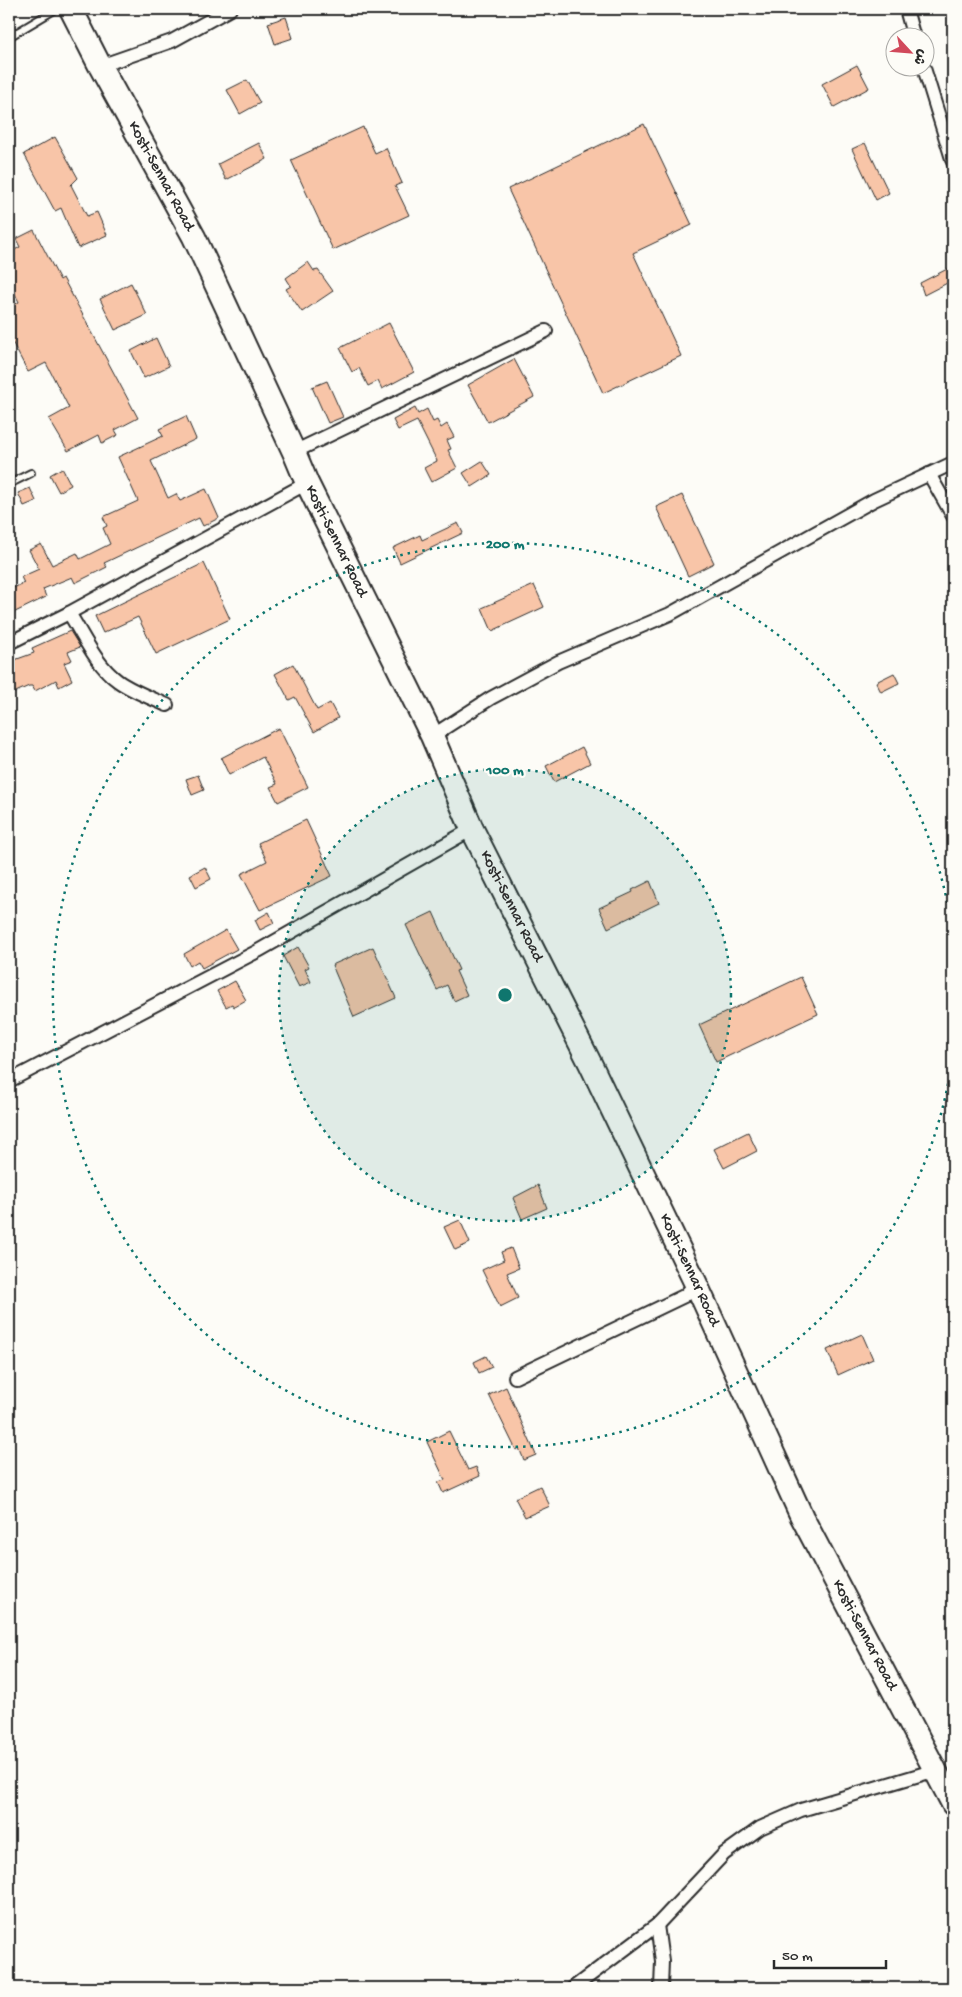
<svg xmlns="http://www.w3.org/2000/svg" width="962" height="1997" font-family="'Gochi Hand','Playpen Sans Arabic',sans-serif">
<rect width="100%" height="100%" fill="#fdfcf7"/>
<filter id="ink" filterUnits="userSpaceOnUse"><feTurbulence type="fractalNoise" baseFrequency=".02" numOctaves="2"/><feDisplacementMap in="SourceGraphic" scale="10" xChannelSelector="R" yChannelSelector="G"/><feConvolveMatrix kernelMatrix="1 2 1 2 8 2 1 2 1" color-interpolation-filters="sRGB"/></filter>
<g filter="url(#ink)">
<g fill="#f8c5a8" stroke="#2b2b2b">
<polygon points="286,17 293,38 275,44 268,23"/>
<polygon points="857,65 869,88 834,107 822,84"/>
<polygon points="247,80 260,103 240,114 227,90"/>
<polygon points="644,124 692,225 633,253 681,356 603,393 508,189"/>
<polygon points="363,127 375,153 386,148 402,183 395,186 409,215 333,250 291,160"/>
<polygon points="55,137 78,178 71,185 87,216 97,212 107,235 78,248 61,208 55,211 24,154"/>
<polygon points="259,143 267,159 226,180 218,164"/>
<polygon points="865,143 889,193 876,200 852,149"/>
<polygon points="34,230 60,280 63,278 138,418 115,430 118,435 102,443 99,435 68,451 49,419 69,408 46,363 28,372 9,336 9,308 19,302 9,282 9,253 20,247 16,239"/>
<polygon points="308,262 314,271 318,270 333,291 302,312 286,289 291,286 286,278"/>
<polygon points="953,266 953,280 924,295 920,283"/>
<polygon points="131,283 147,315 115,330 100,299"/>
<polygon points="389,323 414,372 382,389 378,381 368,386 359,368 352,372 340,348"/>
<polygon points="156,338 169,366 144,378 131,351"/>
<polygon points="514,359 534,397 488,422 468,385"/>
<polygon points="327,381 343,417 328,423 312,387"/>
<polygon points="415,408 418,414 427,409 433,422 437,420 441,428 447,424 454,437 447,440 451,449 448,450 457,468 431,482 424,468 437,461 417,421 398,430 393,420"/>
<polygon points="186,416 196,439 151,461 168,498 176,494 180,501 206,489 219,518 203,526 199,518 104,563 107,567 75,583 72,577 43,589 46,597 9,615 9,590 24,583 21,577 39,569 29,550 41,544 52,565 77,553 80,559 110,544 103,528 107,526 103,517 138,501 118,457 163,436 159,429"/>
<polygon points="482,461 491,475 472,487 463,473"/>
<polygon points="62,468 71,485 59,492 50,475"/>
<polygon points="30,488 36,501 24,506 18,493"/>
<polygon points="682,495 714,563 688,576 656,507"/>
<polygon points="458,523 463,533 400,563 393,548 420,535 422,540"/>
<polygon points="204,563 230,619 156,654 138,617 103,633 95,616"/>
<polygon points="534,585 544,607 492,631 482,608"/>
<polygon points="70,631 80,647 68,652 72,660 64,663 72,680 59,687 56,680 35,691 32,686 29,686 9,695 9,662 34,653 32,648"/>
<polygon points="293,664 317,710 330,703 338,718 314,732 295,697 289,700 275,674"/>
<polygon points="894,673 899,683 881,692 876,682"/>
<polygon points="279,728 308,787 278,802 270,787 277,784 263,757 229,775 221,758"/>
<polygon points="582,747 590,763 554,782 546,766"/>
<polygon points="198,775 204,790 192,795 186,779"/>
<polygon points="306,820 332,876 260,910 241,874 267,861 258,843"/>
<polygon points="205,867 211,879 196,887 190,875"/>
<polygon points="650,881 659,903 608,928 599,908 633,892 632,890"/>
<polygon points="269,912 274,923 260,930 255,920"/>
<polygon points="433,912 459,970 456,971 467,995 454,1001 447,985 437,990 406,925"/>
<polygon points="226,930 237,949 202,968 198,961 190,966 184,954"/>
<polygon points="298,947 309,967 305,969 311,982 299,987 283,956"/>
<polygon points="373,947 396,998 354,1017 332,965"/>
<polygon points="801,977 818,1014 716,1062 699,1025"/>
<polygon points="235,981 246,1000 234,1007 232,1004 226,1007 217,991"/>
<polygon points="748,1132 757,1151 724,1168 714,1149"/>
<polygon points="538,1185 547,1208 522,1219 513,1198"/>
<polygon points="460,1220 470,1243 455,1250 444,1227"/>
<polygon points="511,1248 519,1268 507,1273 518,1298 500,1307 482,1270 504,1260 501,1252"/>
<polygon points="862,1334 873,1359 838,1375 827,1350"/>
<polygon points="486,1356 492,1367 479,1373 474,1362"/>
<polygon points="506,1387 536,1455 524,1460 519,1448 516,1450 489,1395"/>
<polygon points="449,1431 468,1470 476,1467 480,1476 443,1493 438,1482 445,1480 427,1442"/>
<polygon points="540,1486 550,1506 525,1517 515,1498"/>
</g>
<g fill="none" stroke-linecap="round" stroke-linejoin="round">
<defs>
<g id="lane">
<polyline points="9,37 56,9"/>
<polyline points="9,484 31,473"/>
</g>
<g id="street">
<polyline points="906,9 914,38"/>
<polyline points="100,66 172,41 230,9"/>
<polyline points="924,68 953,162"/>
<polyline points="294,452 546,331"/>
<polyline points="929,474 953,516"/>
<path d="M69 613C83 635 96 665 118 681 132 691 151 698 167 705"/>
<polyline points="9,643 69,613 307,483"/>
<polyline points="432,736 491,698 558,662 670,614 874,500 953,463"/>
<polyline points="9,1081 258,951 472,829"/>
<polyline points="515,1377 684,1296 696,1284"/>
<polyline points="657,1925 662,1961 661,1988"/>
<polyline points="573,1988 657,1925 724,1854 760,1828 801,1810 936,1770"/>
</g>
<g id="highway">
<path id="s1" d="M71 9 100 66 194 237 294 452 307 483 432 736 472 829 590 1063 696 1284 802 1517 953 1804"/>
</g>
</defs>
<use href="#lane" stroke="#2b2b2b" stroke-width="10"/>
<use href="#street" stroke="#2b2b2b" stroke-width="16"/>
<use href="#highway" stroke="#2b2b2b" stroke-width="26"/>
<use href="#lane" stroke="#fdfcf7" stroke-width="6"/>
<use href="#street" stroke="#fdfcf7" stroke-width="12"/>
<use href="#highway" stroke="#fdfcf7" stroke-width="22"/>
</g>
</g>
<circle cx="505" cy="995" r="226" fill="#0f766e" fill-opacity=".12"/>
<g fill="none" stroke="#0f766e" stroke-width="2.5" stroke-dasharray="2.5 5">
<circle cx="505" cy="995" r="226"/>
<path d="M953 1054A452 452 0 1 1 953 936"/>
</g>
<g text-anchor="middle" dominant-baseline="central" stroke-width="4.5" stroke-linejoin="round" paint-order="stroke">
<g font-size="16" fill="#2b2b2b" stroke="#fdfcf7">
<text stroke="none"><textPath href="#s1" startOffset="190">Kosti-Sennar Road</textPath></text>
<text stroke="none"><textPath href="#s1" startOffset="595">Kosti-Sennar Road</textPath></text>
<text stroke="none"><textPath href="#s1" startOffset="1000">Kosti-Sennar Road</textPath></text>
<text stroke="none"><textPath href="#s1" startOffset="1405">Kosti-Sennar Road</textPath></text>
<text stroke="none"><textPath href="#s1" startOffset="1810">Kosti-Sennar Road</textPath></text>
</g>
</g>
<circle cx="505" cy="995" r="8" fill="#0f766e" stroke="#fdfcf7" stroke-width="2.5"/>
<g font-size="15" text-anchor="middle" font-weight="bold" fill="#0f766e" stroke="#fdfcf7" stroke-width="4.5" stroke-linejoin="round" paint-order="stroke">
<text x="505" y="548">200 m</text>
<text x="505" y="774">100 m</text>
</g>
<rect width="962" height="1997" fill="none" stroke="#fdfcf7" stroke-width="30"/>
<rect x="15" y="15" width="932" height="1967" fill="none" stroke="#2b2b2b" stroke-width="2" filter="url(#ink)"/>
<g transform="translate(910 52) rotate(116)"><circle r="24" fill="#fdfcf7" stroke="#a9a8a5"/>
<path d="M0-4L9 19L0 12L-9 19Z" fill="#d1495b"/>
<text y="-8" font-size="14" font-weight="bold" text-anchor="middle" fill="#2b2b2b">ش</text>
</g>
<path d="M774 1960v8h112v-8" fill="none" stroke="#2b2b2b" stroke-width="2.5"/>
<text x="782" y="1960" font-size="15" fill="#2b2b2b" stroke="#fdfcf7" stroke-width="4" paint-order="stroke">50 m</text>
</svg>
